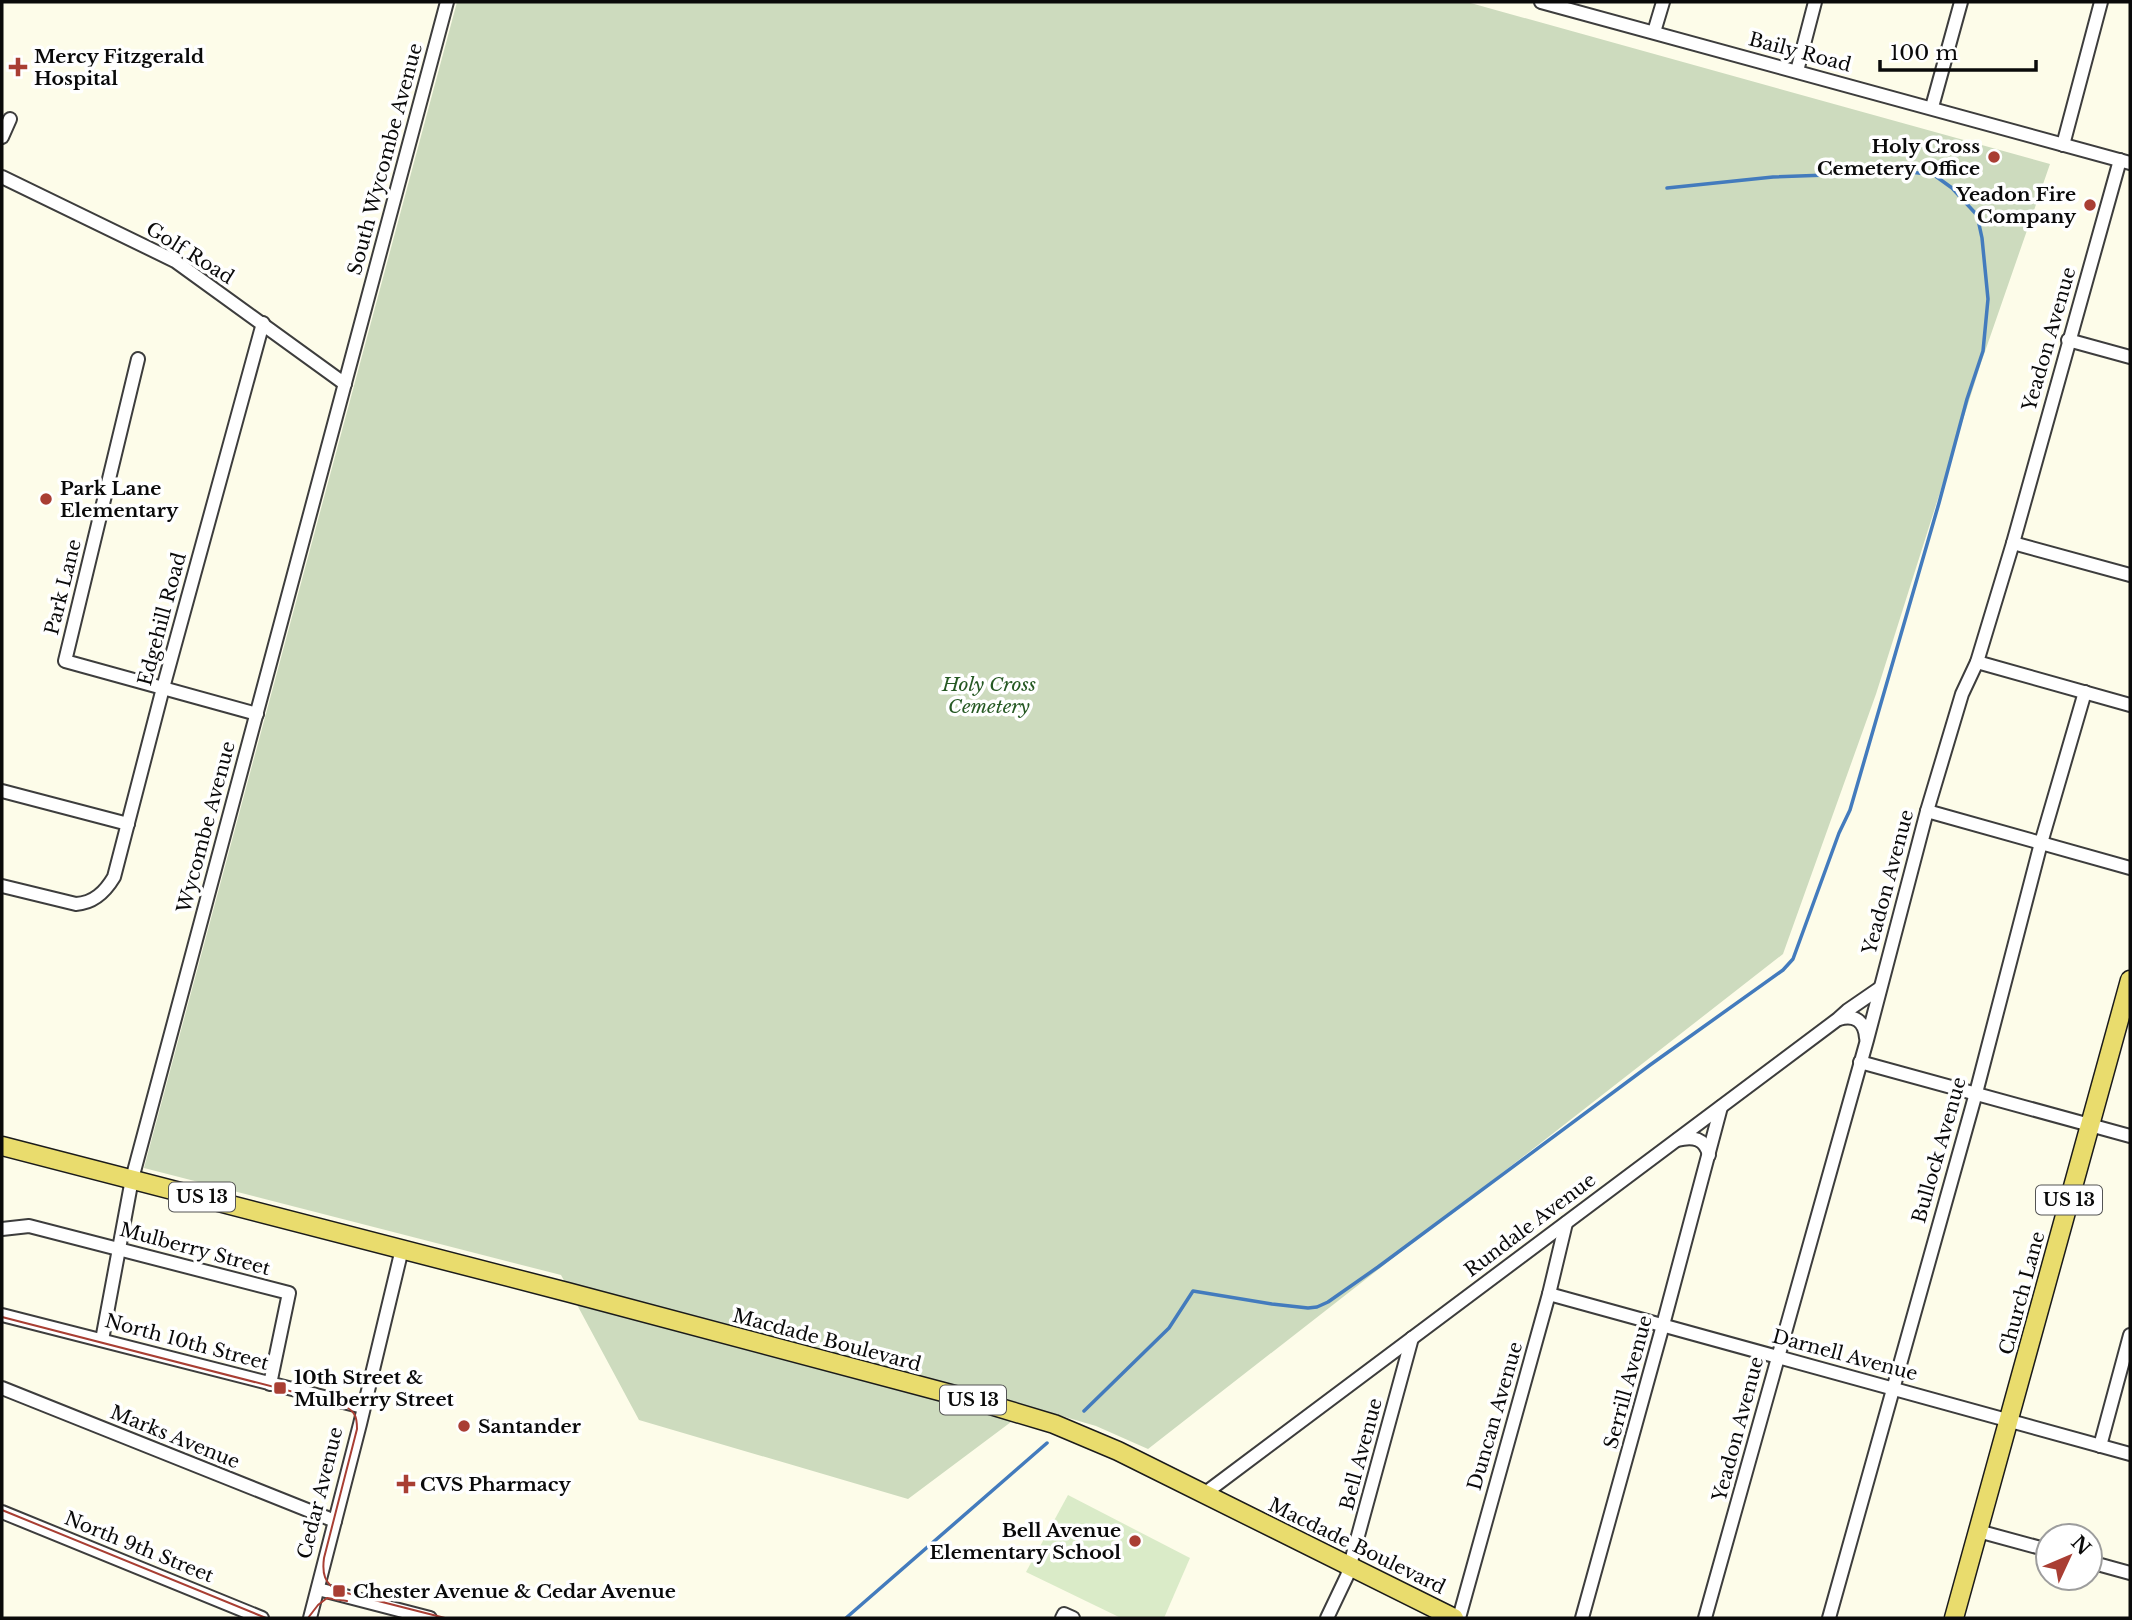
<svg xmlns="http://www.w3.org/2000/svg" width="2132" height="1620" font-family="'Libre Baskerville',serif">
<rect width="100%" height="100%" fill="#fdfce9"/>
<polygon fill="#cddbbe" points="457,2 1467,2 2050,164 1981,363 1876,694 1783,954 1148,1449 1096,1426 1031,1407 908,1499 639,1420 561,1275 144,1168"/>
<polygon fill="#daebc8" points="1068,1495 1190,1558 1164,1618 1121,1618 1026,1572"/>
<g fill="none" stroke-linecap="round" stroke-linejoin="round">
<g stroke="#437bbd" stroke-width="3.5">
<polyline points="1084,1411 1169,1328 1193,1291 1272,1304 1308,1308 1317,1307 1328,1302 1378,1267 1650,1065 1783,970 1793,959 1839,833 1850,810 1939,503 1967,399 1983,351 1988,299 1982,238 1977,215 1952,188 1934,175 1911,172 1773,177 1667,188"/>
<polyline points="846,1618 1047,1443"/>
</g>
<defs>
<g id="street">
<polyline points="1541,2 2130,163"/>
<polyline points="1654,32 1663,2"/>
<polyline points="1797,71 1815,2"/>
<polyline points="1932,107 1961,2"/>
<polyline points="2,137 10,119"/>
<polyline points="2063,145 2101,2"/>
<polyline points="2,177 175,261 345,384"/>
<polyline points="2068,340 2130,357"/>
<polyline points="138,359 65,661 257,714"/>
<polyline points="2013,543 2130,575"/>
<polyline points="1977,662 2130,705"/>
<polyline points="2,791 128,824"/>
<polyline points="1927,811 2130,868"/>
<path d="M2 886 76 904C94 903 105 892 114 877L163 688 263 323"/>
<path d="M1839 1019C1854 1014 1865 1021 1866 1038"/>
<polyline points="1860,1062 2130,1136"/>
<path d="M1677 1140C1693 1136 1705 1138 1709 1155"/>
<polyline points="2,1229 29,1226 289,1293 270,1384"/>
<polyline points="1549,1294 2130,1454"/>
<polyline points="2,1315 363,1407"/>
<polyline points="102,1340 132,1179 447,2"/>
<polyline points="2,1388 335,1521"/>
<polyline points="2100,1446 2130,1335"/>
<polyline points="1204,1494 1838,1019 1848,1010 1880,988"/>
<polyline points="2,1512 262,1618"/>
<polyline points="1978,1531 2048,1550"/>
<polyline points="2090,1562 2130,1573"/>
<polyline points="318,1589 430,1618"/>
<polyline points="310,1618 360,1424 402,1249"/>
<polyline points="1062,1618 1064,1614 1073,1618"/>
<polyline points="1327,1618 1347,1576 1412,1338"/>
<polyline points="1459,1618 1549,1294 1566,1223"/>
<polyline points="1582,1618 1663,1325 1721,1107"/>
<polyline points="1705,1618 1867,1040 1927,811 1962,694 1977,662 2013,543 2120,160"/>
<polyline points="1829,1618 1976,1093 2041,843 2085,692"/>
</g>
<g id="primary">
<polyline points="2,1146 567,1292 977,1401 1054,1424 1118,1451 1454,1618"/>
<polyline points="1954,1618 2130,980"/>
</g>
</defs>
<use href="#street" stroke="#3d3d3d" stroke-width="16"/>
<use href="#primary" stroke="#1b1b1b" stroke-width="21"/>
<use href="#street" stroke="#fff" stroke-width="12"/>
<use href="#primary" stroke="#e9dc6d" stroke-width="18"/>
<g stroke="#a93e33" stroke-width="2">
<path d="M2 1317 344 1405C355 1412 357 1416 357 1429L324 1558C322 1573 324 1584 339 1591L445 1618"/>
<polyline points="2,1510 266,1618"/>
<polyline points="308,1618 318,1605 327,1598 347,1601"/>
</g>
</g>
<g fill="#a93e33" stroke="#fff" stroke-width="2.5">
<path d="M14.5 56.5h7v7h7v7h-7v7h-7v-7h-7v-7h7z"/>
<circle cx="1994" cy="157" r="7"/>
<circle cx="2090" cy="205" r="7"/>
<circle cx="46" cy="499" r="7"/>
<rect x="273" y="1381" width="14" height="14" rx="3.5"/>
<circle cx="464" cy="1426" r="7"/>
<path d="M402.5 1473.5h7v7h7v7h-7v7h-7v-7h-7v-7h7z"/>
<circle cx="1135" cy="1541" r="7"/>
<rect x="332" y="1584" width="14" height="14" rx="3.5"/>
</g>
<g text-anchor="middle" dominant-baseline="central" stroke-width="7" stroke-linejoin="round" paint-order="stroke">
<g fill="#fff" stroke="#545454" stroke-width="2">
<rect x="169" y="1182.5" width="66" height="29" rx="5"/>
<rect x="2036" y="1185.5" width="66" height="29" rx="5"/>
<rect x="940" y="1385.5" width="66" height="29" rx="5"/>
</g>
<g font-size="18" font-weight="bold" fill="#0a0a0a">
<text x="202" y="1197">US 13</text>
<text x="2069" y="1200">US 13</text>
<text x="973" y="1400">US 13</text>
</g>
<g font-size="19" fill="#0a0a0a" stroke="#fff">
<text transform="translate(1800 52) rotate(15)">Baily Road</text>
<text transform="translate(385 159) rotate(-75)">South Wycombe Avenue</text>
<text transform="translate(190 253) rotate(32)">Golf Road</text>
<text transform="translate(2049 339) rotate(-74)">Yeadon Avenue</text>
<text transform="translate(63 587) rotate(-76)">Park Lane</text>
<text transform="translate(162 619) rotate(-75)">Edgehill Road</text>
<text transform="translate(206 827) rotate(-75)">Wycombe Avenue</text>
<text transform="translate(1888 882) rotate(-75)">Yeadon Avenue</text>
<text transform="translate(1939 1150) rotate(-74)">Bullock Avenue</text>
<text transform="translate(1530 1225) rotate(-37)">Rundale Avenue</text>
<text transform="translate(195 1249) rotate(15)">Mulberry Street</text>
<text transform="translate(2022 1293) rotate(-75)">Church Lane</text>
<text transform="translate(827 1340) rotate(15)">Macdade Boulevard</text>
<text transform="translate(187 1342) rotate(15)">North 10th Street</text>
<text transform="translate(1845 1355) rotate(15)">Darnell Avenue</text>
<text transform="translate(1628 1382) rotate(-75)">Serrill Avenue</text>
<text transform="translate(1495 1416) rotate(-74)">Duncan Avenue</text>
<text transform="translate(1738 1429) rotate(-75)">Yeadon Avenue</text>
<text transform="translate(175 1437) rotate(22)">Marks Avenue</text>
<text transform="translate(1361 1454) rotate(-75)">Bell Avenue</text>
<text transform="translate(320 1493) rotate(-76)">Cedar Avenue</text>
<text transform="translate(1357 1546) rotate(26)">Macdade Boulevard</text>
<text transform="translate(139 1547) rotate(22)">North 9th Street</text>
</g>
<g font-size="19" font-weight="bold" fill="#0a0a0a" stroke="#fff" text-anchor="start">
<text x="34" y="56">Mercy Fitzgerald<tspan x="34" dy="22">Hospital</tspan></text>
<text x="1980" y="146" text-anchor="end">Holy Cross<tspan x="1980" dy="22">Cemetery Office</tspan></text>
<text x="2076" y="194" text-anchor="end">Yeadon Fire<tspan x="2076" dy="22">Company</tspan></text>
<text x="60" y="488">Park Lane<tspan x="60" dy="22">Elementary</tspan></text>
<text x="294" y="1377">10th Street &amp;<tspan x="294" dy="22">Mulberry Street</tspan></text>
<text x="478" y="1426">Santander</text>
<text x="420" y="1484">CVS Pharmacy</text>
<text x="1121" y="1530" text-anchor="end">Bell Avenue<tspan x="1121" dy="22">Elementary School</tspan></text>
<text x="353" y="1591">Chester Avenue &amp; Cedar Avenue</text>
</g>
<g font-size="19" font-style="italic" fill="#265923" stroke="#fff">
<text x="989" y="684">Holy Cross<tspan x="989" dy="22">Cemetery</tspan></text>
</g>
</g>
<rect width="2132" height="1620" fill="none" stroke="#0a0a0a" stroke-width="7"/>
<g transform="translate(2069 1557) rotate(46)"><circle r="33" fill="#ffffff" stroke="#9d9d9d" stroke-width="2"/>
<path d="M0-5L12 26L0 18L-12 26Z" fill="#a93e33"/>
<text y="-10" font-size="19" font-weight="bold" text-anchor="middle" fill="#0a0a0a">N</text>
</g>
<path d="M1880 60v10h156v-10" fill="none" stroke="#0a0a0a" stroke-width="3.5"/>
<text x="1890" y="60" font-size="21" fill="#0a0a0a" stroke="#ffffff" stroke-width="5" paint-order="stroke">100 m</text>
</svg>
